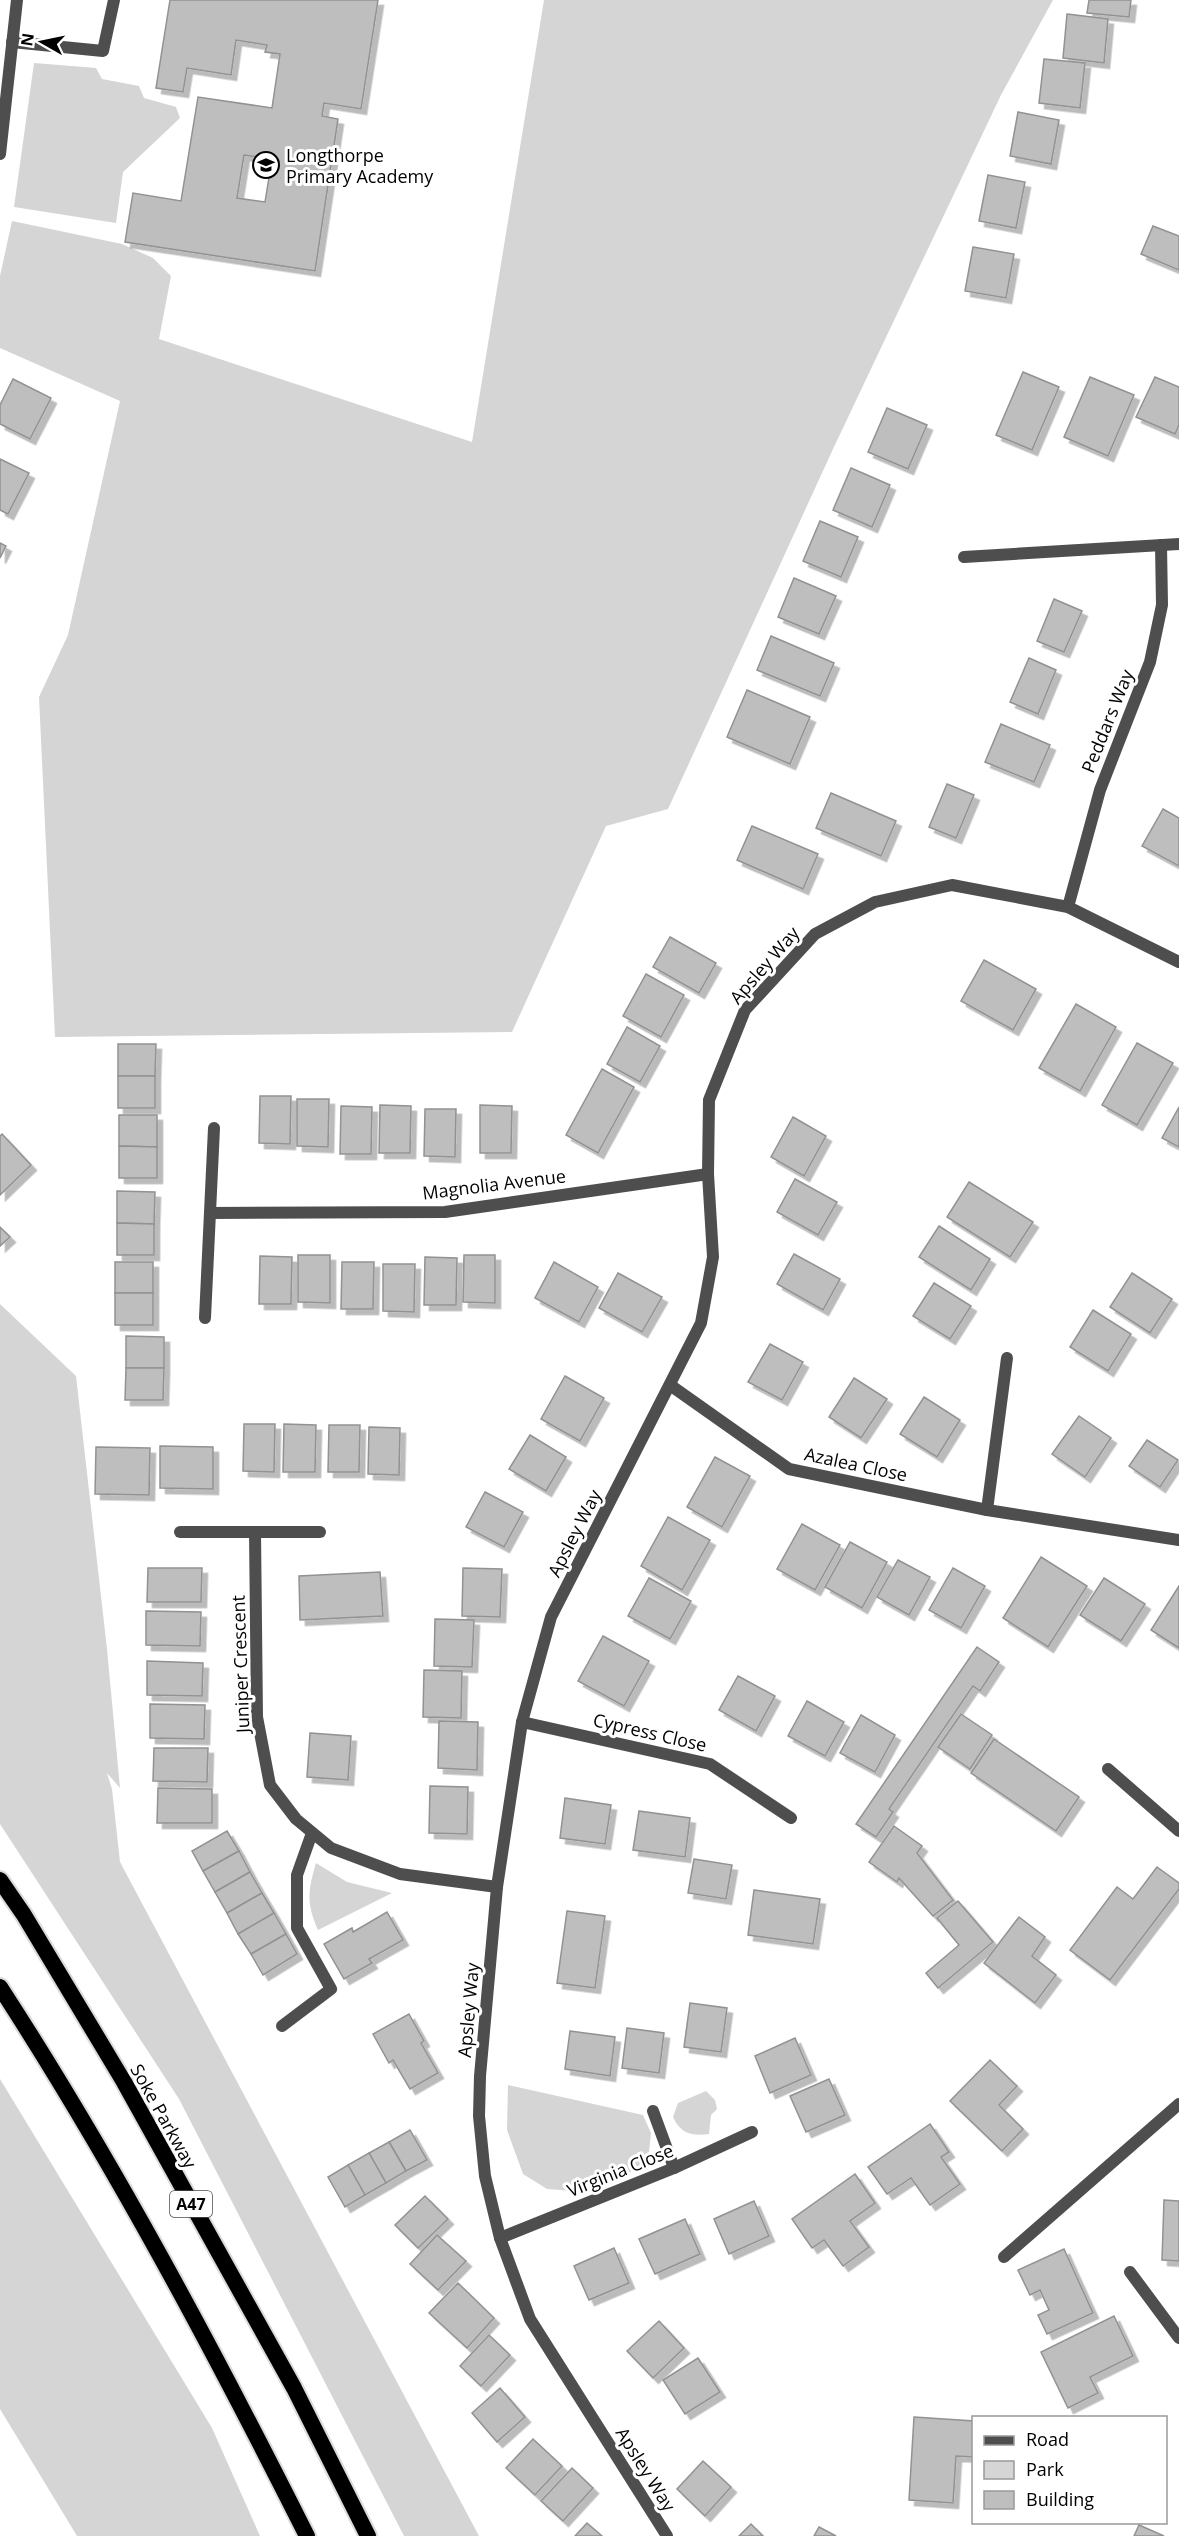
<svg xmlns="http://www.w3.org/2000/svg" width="1179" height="2536" font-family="'Open Sans',sans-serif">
<defs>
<filter id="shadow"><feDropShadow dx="5.5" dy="5.5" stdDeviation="0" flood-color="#0004"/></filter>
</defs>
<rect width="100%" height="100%" fill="#fff"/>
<g fill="#d5d5d5">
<polygon points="544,0 1053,0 1001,95 833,449 668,809 606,826 512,1032 55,1037 39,697 68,635 120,401 0,348 0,276 12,221 122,244 153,258 171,276 159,339 472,442"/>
<polygon points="34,63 96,68 102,79 139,86 144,98 176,107 180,118 123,172 116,223 14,207"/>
<polygon points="0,1304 76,1376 107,1649 120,1788 107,1773 112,1789 120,1862 479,2536 404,2536 179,2099 0,1824"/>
<path d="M316 1863 347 1882 392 1893 318 1930C306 1902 308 1891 316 1863Z"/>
<polygon points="0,2079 212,2428 260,2536 77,2536 0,2409"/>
<polygon points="508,2085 643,2115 651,2133 649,2152 636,2170 573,2191 547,2189 523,2174 507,2130"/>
<path d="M706 2091 715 2100 717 2109 711 2115 709 2134C691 2136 681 2134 673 2117L678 2103Z"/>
</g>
<g fill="#bebebe" stroke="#929292" stroke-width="1.5" fill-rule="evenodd" filter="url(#shadow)">
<path d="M170 0H378L361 109 324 103 322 116 338 119 315 271 125 242 133 193 181 201 198 97 272 108 280 54 265 52 267 45 236 40 231 75 187 68 183 92 156 88ZM244 155 272 159 265 202 237 198Z"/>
<polygon points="1089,0 1131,0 1129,17 1087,13"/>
<polygon points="1067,14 1108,19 1104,63 1063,58"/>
<polygon points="1044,59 1085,63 1080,108 1039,103"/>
<polygon points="1018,112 1059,120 1051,164 1010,156"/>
<polygon points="988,175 1025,182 1016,228 979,221"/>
<polygon points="1153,226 1179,236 1179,270 1141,254"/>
<polygon points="973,247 1014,254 1006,298 965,291"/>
<polygon points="1023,372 1059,387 1032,450 996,435"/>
<polygon points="1090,377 1134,395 1108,456 1064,437"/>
<polygon points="1155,377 1179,387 1179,425 1175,434 1136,417"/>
<polygon points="13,379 51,398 30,439 0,424 0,405"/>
<polygon points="887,408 927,425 908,469 868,452"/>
<polygon points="0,459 29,473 8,514 0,510"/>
<polygon points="851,468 890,485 872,527 833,510"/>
<polygon points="820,521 858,537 841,577 803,561"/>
<polygon points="0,543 6,546 0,558"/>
<polygon points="794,578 836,596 819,634 778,617"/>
<polygon points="1054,599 1082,611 1064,652 1037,641"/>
<polygon points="771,636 834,663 820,696 757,670"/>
<polygon points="1029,658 1056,670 1038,714 1010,702"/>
<polygon points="747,690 810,717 790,764 727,737"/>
<polygon points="1001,724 1050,745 1034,782 985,762"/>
<polygon points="947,784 974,795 956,838 929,827"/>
<polygon points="831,793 896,821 881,856 816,828"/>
<polygon points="1163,809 1179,818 1179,866 1142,846"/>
<polygon points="752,826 818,854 803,889 737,860"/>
<polygon points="670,937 716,963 699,993 653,967"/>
<polygon points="984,960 1036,989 1013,1030 961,1001"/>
<polygon points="646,974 684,995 661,1037 623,1016"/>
<polygon points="1076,1004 1116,1027 1080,1091 1039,1068"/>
<polygon points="627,1027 660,1046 640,1082 607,1064"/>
<polygon points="1137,1043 1173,1063 1137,1125 1102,1105"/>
<polygon points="118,1044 156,1044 155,1076 118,1076"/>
<polygon points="602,1069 634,1087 598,1153 566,1135"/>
<rect x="118" y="1076" width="37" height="32"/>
<polygon points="260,1096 291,1096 290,1144 259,1143"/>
<polygon points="297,1099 329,1099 328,1147 297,1146"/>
<polygon points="380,1105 411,1106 410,1153 379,1153"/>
<polygon points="480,1105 512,1106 511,1153 480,1153"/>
<polygon points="341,1106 372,1107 371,1154 340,1154"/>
<polygon points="1179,1107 1179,1147 1162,1138"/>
<polygon points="425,1109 456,1109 455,1157 424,1156"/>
<polygon points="119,1115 157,1115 157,1147 119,1146"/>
<polygon points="793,1117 826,1136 804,1176 771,1157"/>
<polygon points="2,1134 31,1165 0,1195 0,1136"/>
<polygon points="119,1146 157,1147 157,1178 119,1178"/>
<polygon points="795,1179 837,1202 818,1235 777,1212"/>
<polygon points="969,1182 1033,1222 1010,1257 947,1217"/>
<polygon points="117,1191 155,1192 154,1224 117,1223"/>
<polygon points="117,1223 154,1224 154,1255 117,1255"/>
<polygon points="939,1226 990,1259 971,1290 919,1257"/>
<polygon points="0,1227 10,1237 0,1246"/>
<polygon points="794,1254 840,1279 823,1310 777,1284"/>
<polygon points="298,1255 330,1255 330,1303 298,1302"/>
<polygon points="464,1255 495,1255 495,1303 463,1302"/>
<polygon points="260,1256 292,1257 291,1304 259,1304"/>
<polygon points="425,1257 457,1258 456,1305 424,1305"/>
<rect x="115" y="1262" width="38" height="31"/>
<polygon points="342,1262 374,1262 373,1309 341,1309"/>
<polygon points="554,1262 598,1287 579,1322 535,1298"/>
<polygon points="383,1264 415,1264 414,1312 383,1311"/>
<polygon points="618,1273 662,1297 642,1332 599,1308"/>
<polygon points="1132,1273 1172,1299 1150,1333 1110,1307"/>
<polygon points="934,1283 971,1306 950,1339 913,1316"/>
<rect x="115" y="1293" width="38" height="32"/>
<polygon points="1093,1310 1131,1334 1108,1371 1070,1347"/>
<polygon points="126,1336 164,1337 164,1368 126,1368"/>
<polygon points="770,1344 803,1362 782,1400 748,1382"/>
<polygon points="126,1368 164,1368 163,1400 125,1400"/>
<polygon points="565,1376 604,1398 580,1441 541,1419"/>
<polygon points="854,1378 887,1399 861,1438 829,1417"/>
<polygon points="924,1397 960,1420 937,1457 900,1434"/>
<polygon points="1079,1416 1111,1438 1085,1477 1052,1454"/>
<polygon points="244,1424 275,1424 274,1472 243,1471"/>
<polygon points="284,1424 316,1425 315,1472 283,1472"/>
<polygon points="329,1425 360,1425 359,1472 328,1472"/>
<polygon points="369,1427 400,1428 399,1475 368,1474"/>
<polygon points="530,1435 566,1457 546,1491 509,1469"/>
<polygon points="1147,1440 1178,1460 1160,1487 1129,1466"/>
<polygon points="160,1446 213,1447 213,1489 160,1488"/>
<polygon points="96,1447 150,1448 149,1495 95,1494"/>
<polygon points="715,1457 750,1476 722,1527 687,1507"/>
<polygon points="485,1492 523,1512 504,1547 466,1527"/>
<polygon points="668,1517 710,1540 682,1590 641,1566"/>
<polygon points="802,1524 840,1545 815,1590 777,1569"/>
<polygon points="850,1542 887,1562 862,1608 825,1587"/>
<polygon points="1041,1557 1087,1586 1048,1647 1003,1618"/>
<polygon points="898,1560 930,1577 909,1615 877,1597"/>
<polygon points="148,1568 202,1568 201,1602 147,1602"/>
<polygon points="463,1568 502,1569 500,1617 462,1616"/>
<polygon points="953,1568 985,1586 961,1628 929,1610"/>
<polygon points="380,1572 383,1616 300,1620 299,1576"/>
<polygon points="649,1578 691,1601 670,1639 628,1616"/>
<polygon points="1104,1578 1145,1604 1121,1641 1080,1615"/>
<polygon points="1179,1586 1179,1648 1151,1630"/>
<polygon points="146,1611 201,1612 200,1646 146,1645"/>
<polygon points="435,1619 474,1620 472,1667 434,1666"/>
<polygon points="603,1636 649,1661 624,1706 578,1681"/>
<polygon points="977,1647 999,1662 980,1691 973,1686 889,1809 893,1812 876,1837 856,1824"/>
<polygon points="147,1661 203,1663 202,1696 147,1695"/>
<polygon points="424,1670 462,1671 461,1718 423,1717"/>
<polygon points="738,1676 775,1696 756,1731 719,1710"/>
<polygon points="807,1701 844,1722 825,1756 788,1736"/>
<polygon points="150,1704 205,1705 204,1739 150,1738"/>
<polygon points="961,1714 992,1735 970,1769 938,1747"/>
<polygon points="861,1715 895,1735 875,1772 840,1753"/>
<polygon points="439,1721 478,1722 477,1770 438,1768"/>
<polygon points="310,1733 351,1736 348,1780 307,1777"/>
<polygon points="994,1739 1079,1797 1056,1831 971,1773"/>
<polygon points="154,1748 208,1748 207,1782 153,1781"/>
<polygon points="430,1786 468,1787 467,1834 429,1833"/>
<polygon points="158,1788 212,1789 212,1823 157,1823"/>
<polygon points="565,1798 611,1805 605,1844 560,1838"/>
<polygon points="639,1811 690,1818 685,1857 633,1850"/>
<polygon points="894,1826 922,1846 917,1853 953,1900 933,1916 899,1878 897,1882 869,1862"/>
<polygon points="227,1831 239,1851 203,1871 192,1851"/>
<polygon points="239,1851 250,1872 215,1892 203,1871"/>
<polygon points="694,1859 732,1865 726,1899 688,1893"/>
<polygon points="1157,1867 1179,1883 1179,1889 1110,1980 1070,1950 1117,1887 1133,1899"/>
<polygon points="250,1872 262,1893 227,1913 215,1892"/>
<polygon points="754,1890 820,1899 813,1944 748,1935"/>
<polygon points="262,1893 274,1913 238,1934 227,1913"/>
<polygon points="958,1901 993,1942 938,1988 926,1973 959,1945 937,1918"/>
<polygon points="567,1911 605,1916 595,1988 557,1983"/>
<polygon points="387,1912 403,1940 369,1959 372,1963 344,1979 324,1944 352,1928 353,1932"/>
<polygon points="274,1913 286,1934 251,1954 238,1934"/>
<polygon points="1019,1917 1045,1937 1032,1956 1056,1975 1035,2003 984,1963"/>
<polygon points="286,1934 297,1954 263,1975 251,1954"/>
<polygon points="690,2003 727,2008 721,2052 684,2047"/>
<polygon points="409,2014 424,2041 421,2043 438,2073 410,2089 393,2060 389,2063 373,2034"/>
<polygon points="627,2028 664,2033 659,2073 622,2068"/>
<polygon points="570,2031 615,2037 610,2076 565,2069"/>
<polygon points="795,2038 811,2075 770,2093 755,2056"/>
<polygon points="990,2060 1017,2086 999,2105 1023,2129 1002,2151 950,2101"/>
<polygon points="829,2079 845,2115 806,2132 790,2096"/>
<polygon points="930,2124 949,2152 941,2157 960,2184 930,2205 911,2178 887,2194 868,2167"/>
<polygon points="410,2130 427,2160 406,2171 389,2142"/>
<polygon points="389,2142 406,2171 386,2183 369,2153"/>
<polygon points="369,2153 386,2183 365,2195 348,2165"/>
<polygon points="348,2165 365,2195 345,2207 328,2177"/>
<polygon points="855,2174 875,2203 850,2221 869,2247 843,2266 824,2240 812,2248 792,2219"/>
<polygon points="425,2196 448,2219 418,2248 395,2225"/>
<polygon points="1164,2200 1179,2201 1179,2261 1162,2260"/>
<polygon points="754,2201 769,2236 729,2254 714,2219"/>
<polygon points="685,2219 700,2254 655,2274 639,2239"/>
<polygon points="437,2235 466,2261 438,2290 410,2264"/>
<polygon points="614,2248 629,2283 589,2300 574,2266"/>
<polygon points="1064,2249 1093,2313 1047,2334 1038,2315 1049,2310 1040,2290 1030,2295 1018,2270"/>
<polygon points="458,2283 494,2318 467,2348 429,2313"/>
<polygon points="1114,2316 1133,2356 1090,2377 1098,2393 1068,2408 1041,2352"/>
<polygon points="659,2321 684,2348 653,2378 627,2351"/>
<polygon points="489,2335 510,2355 481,2386 460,2366"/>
<polygon points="698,2358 720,2392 685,2414 663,2380"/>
<polygon points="500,2388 525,2417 497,2442 472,2413"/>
<polygon points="914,2417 974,2421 974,2457 956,2456 953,2503 909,2500"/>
<polygon points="533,2439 562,2466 535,2495 506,2468"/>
<polygon points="703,2461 731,2487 705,2516 677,2489"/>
<polygon points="572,2468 593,2488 563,2521 541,2501"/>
<polygon points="587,2523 602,2536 575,2536"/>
<polygon points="751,2524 763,2536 739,2536"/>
<polygon points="1139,2525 1164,2536 1134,2536"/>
<polygon points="819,2527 836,2536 814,2536"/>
</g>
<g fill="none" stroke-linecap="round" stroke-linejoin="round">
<defs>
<g id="trunk">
<polyline points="0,1880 24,1915 124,2082 294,2388 368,2536"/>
<path d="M0 1987C114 2163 213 2349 307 2536"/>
</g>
</defs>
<use href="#trunk" stroke="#dbdbdb" stroke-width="20"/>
<g stroke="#4e4e4e" stroke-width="12">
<polyline points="12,42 103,51 114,0"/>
<polyline points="282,2026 331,1989 297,1928 297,1875 312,1833"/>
</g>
<g stroke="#4e4e4e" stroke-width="12">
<polyline points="0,154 17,0"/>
<polyline points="964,557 1179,544"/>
<polyline points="1068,907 1100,790 1150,662 1162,605 1161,545"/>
<polyline points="210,1213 445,1212 708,1174"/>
<polyline points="205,1318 214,1128"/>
<polyline points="670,1385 789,1469 987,1510 1179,1540"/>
<polyline points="987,1510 1007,1358"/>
<polyline points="180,1532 320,1532"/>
<polyline points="255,1532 257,1717 270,1785 296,1819 331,1848 400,1874 497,1887"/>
<polyline points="522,1722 710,1764 791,1818"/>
<polyline points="1108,1769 1179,1831"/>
<polyline points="653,2111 674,2168"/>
<polyline points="500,2238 674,2168 752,2132"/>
<polyline points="1004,2257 1179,2104"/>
<polyline points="1130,2272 1179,2338"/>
<polyline points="667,2536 530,2319 500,2238 485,2176 479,2116 480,2076 497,1887 522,1722 551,1617 701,1323 713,1257 708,1174 709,1100 745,1010 815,934 875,902 952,885 1068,907 1179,962"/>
</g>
<use href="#trunk" stroke="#000" stroke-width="16"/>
</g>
<defs>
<symbol id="school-ring" viewBox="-11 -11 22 22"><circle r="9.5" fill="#fff" stroke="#000" stroke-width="1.5"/><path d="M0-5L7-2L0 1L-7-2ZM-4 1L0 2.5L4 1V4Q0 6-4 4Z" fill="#000"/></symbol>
</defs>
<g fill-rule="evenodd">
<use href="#school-ring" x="251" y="150" width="30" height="30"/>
</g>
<g text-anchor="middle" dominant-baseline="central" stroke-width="6" stroke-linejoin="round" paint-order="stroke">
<rect fill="#fff" stroke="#4c4c4c" stroke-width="1.5" x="170" y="2191" width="42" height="26" rx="4.5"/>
<g font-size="16" font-weight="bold" fill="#000">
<text x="191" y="2204">A47</text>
</g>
<g font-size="18" fill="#000" stroke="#fff" text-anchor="start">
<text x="286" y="155">Longthorpe<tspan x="286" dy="21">Primary Academy</tspan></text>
</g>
<g font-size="18" fill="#000" stroke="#fff">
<text transform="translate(1107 721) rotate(-68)">Peddars Way</text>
<text transform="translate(764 965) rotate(-49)">Apsley Way</text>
<text transform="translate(494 1184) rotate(-7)">Magnolia Avenue</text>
<text transform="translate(856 1464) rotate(12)">Azalea Close</text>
<text transform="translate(574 1533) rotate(-63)">Apsley Way</text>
<text transform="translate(240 1664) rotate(-92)">Juniper Crescent</text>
<text transform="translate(650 1732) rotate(13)">Cypress Close</text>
<text transform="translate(468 2010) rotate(-85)">Apsley Way</text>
<text transform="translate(164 2116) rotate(61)">Soke Parkway</text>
<text transform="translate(620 2170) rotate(-22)">Virginia Close</text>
<text transform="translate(646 2469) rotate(58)">Apsley Way</text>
</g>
</g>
<rect x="972" y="2416" width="195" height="108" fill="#ffffff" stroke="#999999" stroke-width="1.5"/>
<rect x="984" y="2436" width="30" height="9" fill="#4e4e4e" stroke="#999999" stroke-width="1.5"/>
<text x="1026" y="2446" font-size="18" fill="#000000">Road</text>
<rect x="984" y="2461" width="30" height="18" fill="#d5d5d5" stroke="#999999" stroke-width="1.5"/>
<text x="1026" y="2476" font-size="18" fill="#000000">Park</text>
<rect x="984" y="2491" width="30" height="18" fill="#bebebe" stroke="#999999" stroke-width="1.5"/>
<text x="1026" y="2506" font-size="18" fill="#000000">Building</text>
<g transform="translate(42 42) rotate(279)" stroke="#ffffff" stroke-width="4.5" paint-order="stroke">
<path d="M0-4.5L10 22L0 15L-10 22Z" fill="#000000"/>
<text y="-9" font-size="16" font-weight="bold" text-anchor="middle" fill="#000000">N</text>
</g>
</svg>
